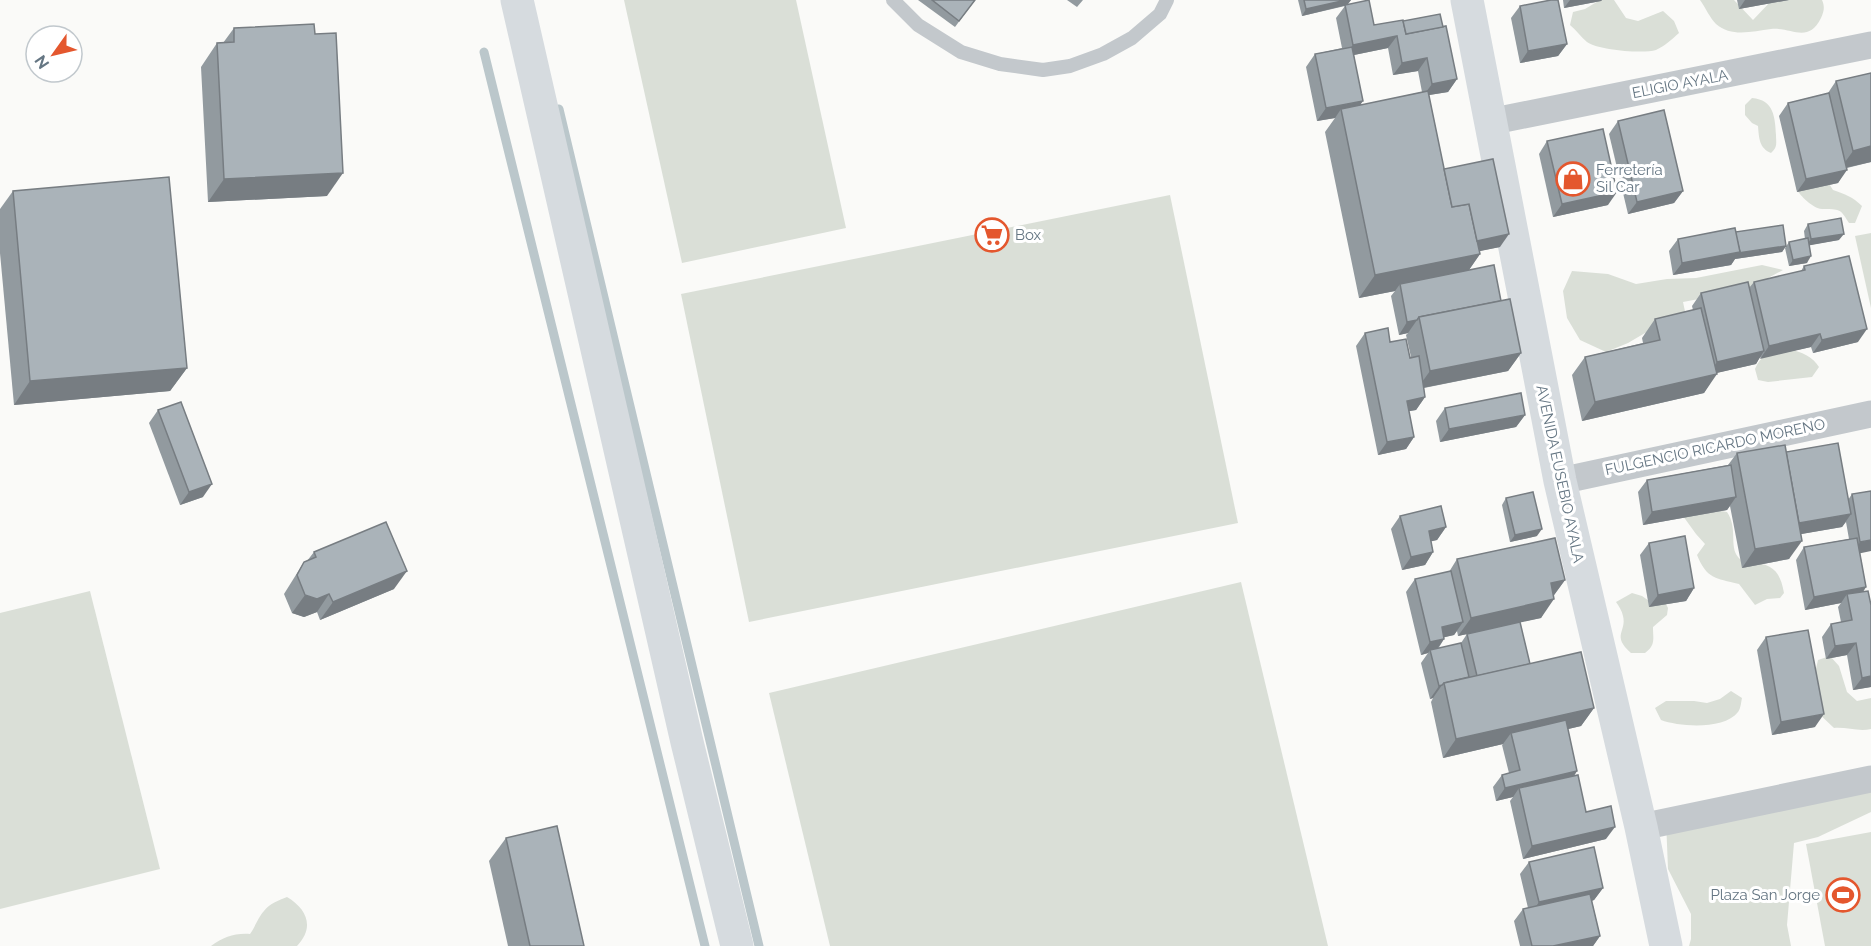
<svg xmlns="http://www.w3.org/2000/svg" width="1871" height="946" font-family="Raleway,sans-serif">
<rect width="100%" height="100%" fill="#fafaf8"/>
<g fill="#dadfd7">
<polygon points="624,0 796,0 846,228 682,263"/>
<path d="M1600 0H1614L1626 18 1638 21 1663 11 1674 21 1679 33C1672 39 1665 46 1656 50 1643 54 1597 50 1587 42 1581 37 1576 30 1570 25L1573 12 1585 9Z"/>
<path d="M1700 0H1734L1753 20 1772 0H1822C1825 7 1824 11 1821 18 1808 44 1792 27 1771 29 1753 31 1732 38 1716 24 1710 18 1705 7 1700 0Z"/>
<path d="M1752 98C1774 100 1775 117 1776 135 1776 143 1778 147 1771 153 1759 148 1759 138 1758 126L1752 123 1745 115V105Z"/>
<path d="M1795 175 1826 179 1833 190C1845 194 1853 197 1862 206L1855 223H1849C1839 207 1840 210 1822 209 1812 208 1801 196 1796 189Z"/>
<polygon points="1170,195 1238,523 749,622 681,294"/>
<polygon points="1871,233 1871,308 1855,236"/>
<polygon points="1762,265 1783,270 1746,290 1683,302 1686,316 1664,328 1645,333 1628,343 1606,352 1580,340 1567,318 1563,291 1572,271 1608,274 1636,284 1667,279 1696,278"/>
<path d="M1790 350C1801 351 1813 357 1819 367L1812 377 1768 382 1758 380 1755 369C1762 352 1773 352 1790 350Z"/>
<path d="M1721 511 1727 512C1738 528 1729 546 1738 557 1741 561 1745 562 1750 562 1773 564 1780 571 1784 593L1780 598 1767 599 1755 605 1739 584C1715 578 1707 579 1697 555L1705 544 1696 534 1683 516Z"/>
<polygon points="1241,582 1328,946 830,946 769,693"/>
<polygon points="90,591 160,869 0,909 0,613"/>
<path d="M1632 593 1642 596 1652 603 1666 604 1668 608 1667 615 1653 627C1653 639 1656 645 1645 653H1631C1611 635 1627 632 1623 616 1622 611 1619 606 1616 602Z"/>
<path d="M1830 656 1839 666 1847 692 1857 701 1871 698V729C1859 732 1847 727 1834 728L1814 709 1815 673 1818 660Z"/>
<path d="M1731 691 1742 698C1741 702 1741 708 1738 712 1724 730 1680 727 1661 720L1655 708 1666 701H1694L1707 703 1720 699Z"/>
<polygon points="1871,773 1871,812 1818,837 1794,843 1787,925 1791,946 1689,946 1691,939 1691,914 1668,869 1666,820"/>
<polygon points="1871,832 1871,946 1825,946 1806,844"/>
<path d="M287 897C307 909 315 927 297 946H211C224 937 234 933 250 934 255 927 259 916 264 911 269 904 279 900 287 897Z"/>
</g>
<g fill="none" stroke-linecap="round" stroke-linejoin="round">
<g stroke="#bbc7cb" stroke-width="9">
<polyline points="484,52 705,946"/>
<polyline points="559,109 759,946"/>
</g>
<polyline stroke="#c3c8cc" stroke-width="14" points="893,0 918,25 961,52 1000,64 1043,70 1070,66 1103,54 1132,38 1160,14 1167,0"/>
<g stroke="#c3c8cc" stroke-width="27">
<polyline points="1489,122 1871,45"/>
<polyline points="1560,481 1871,414"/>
<polyline points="1641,827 1871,779"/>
</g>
<g stroke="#d6dbdf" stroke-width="33">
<polyline points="517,0 687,742 737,946"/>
<polyline points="1467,0 1560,481 1641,827 1666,946"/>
</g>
</g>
<g fill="#929a9f" fill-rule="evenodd">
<polygon points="918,0 975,0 955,27"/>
<polygon points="1067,0 1083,0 1077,7"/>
<path d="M1298 0H1351L1348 4 1374 25 1403 21 1443 27 1457 79 1448 92 1429 95 1444 169 1500 247 1479 251 1480 254 1469 270 1501 301 1521 353 1508 371 1424 388 1425 397 1416 410 1409 411 1414 437 1406 449 1378 455 1356 346 1365 333 1390 342 1411 357 1406 335 1408 333 1399 335 1391 296 1395 291 1359 298 1325 132 1335 118 1317 121 1306 67 1315 54 1342 48 1336 18 1345 6 1302 16ZM1388 48 1393 75 1418 71 1422 92 1361 105 1354 55Z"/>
<polygon points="1563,0 1602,0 1601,1 1564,8"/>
<polygon points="1737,0 1789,0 1739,9"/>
<polygon points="1520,6 1567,44 1558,56 1520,63 1511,18"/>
<polygon points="234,28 315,34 327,196 208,202 201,67 217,43 223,43"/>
<polygon points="1871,73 1871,162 1847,168 1838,183 1797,192 1779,116 1788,103 1828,93 1836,81"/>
<polygon points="1618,121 1683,191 1674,203 1628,214 1609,134"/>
<polygon points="1547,141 1608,205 1553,217 1539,154"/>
<polygon points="13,191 187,368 170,391 14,405 0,253 0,209"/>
<polygon points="1808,224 1839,240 1809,245 1807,263 1789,266 1785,248 1789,242 1805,239 1804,231"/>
<polygon points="1735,232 1786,246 1782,252 1735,259 1731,265 1673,275 1669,251 1678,239"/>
<polygon points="1804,266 1858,342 1813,353 1811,347 1759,358 1756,364 1716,373 1704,393 1582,421 1572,375 1585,357 1643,343 1642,338 1655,319 1693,310 1692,306 1701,293 1749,288 1754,282 1801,271"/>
<polygon points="1445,408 1525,415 1516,427 1440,442 1436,421"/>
<polygon points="158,410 203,497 180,505 149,423"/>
<polygon points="1786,452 1848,500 1852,494 1871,491 1860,553 1866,587 1863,592 1871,687 1853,690 1847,655 1826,659 1822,637 1831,624 1841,622 1838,607 1841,603 1805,610 1796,560 1804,547 1849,539 1846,522 1842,527 1801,534 1789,559 1742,568 1730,506 1727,510 1643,525 1638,492 1647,480 1728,465 1737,453"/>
<polygon points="1506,498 1537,536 1510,542 1502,505"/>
<polygon points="1400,516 1446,527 1437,540 1431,541 1433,552 1425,565 1402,570 1391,529"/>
<polygon points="1649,543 1694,588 1686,601 1649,607 1640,555"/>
<polygon points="314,552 394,589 320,620 317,612 304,617 292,613 284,594 304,562 307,561"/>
<path d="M1457 559 1565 580 1553 596 1541 618 1520 622 1530 664 1594 708 1581 726 1568 729 1577 771 1574 776 1586 812 1606 839 1523 859 1510 801 1513 797 1496 801 1493 787 1502 775 1509 773 1502 745 1503 744 1443 758 1431 702 1433 698 1430 699 1421 663 1428 653 1421 655 1406 592 1415 579 1449 572ZM1457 631 1458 636 1467 634 1461 643 1438 649 1444 639V637L1454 635Z"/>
<polygon points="1766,637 1815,727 1772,735 1757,650"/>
<polygon points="506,838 584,946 508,946 489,861"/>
<polygon points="1529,862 1603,888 1594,900 1592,901 1600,936 1593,946 1520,946 1514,921 1523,909 1528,908 1520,874"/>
</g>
<g fill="#777d82">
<polygon points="1346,0 1351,0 1347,5 1302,16 1306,9"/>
<polygon points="1570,0 1602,0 1601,1 1564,8"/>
<polygon points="1745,0 1789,0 1739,9"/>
<polygon points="1397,36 1388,48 1344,57 1353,45"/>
<polygon points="1567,44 1558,56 1520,63 1528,51"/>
<polygon points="1427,58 1418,71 1393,75 1402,63"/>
<polygon points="1457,79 1448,92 1423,96 1432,84"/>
<polygon points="1363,101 1354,114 1341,109 1335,118 1317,121 1326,108"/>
<polygon points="1871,146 1871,162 1840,169 1853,151"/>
<polygon points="1847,170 1838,183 1797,192 1806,179"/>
<polygon points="343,173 327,196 208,202 224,179"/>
<polygon points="1683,191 1674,203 1628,214 1637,202"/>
<polygon points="1617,192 1608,205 1553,217 1562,204"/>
<polygon points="1509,234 1500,247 1461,255 1470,242"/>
<polygon points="1844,234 1839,240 1806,246 1811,239"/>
<polygon points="1786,246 1782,252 1735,259 1731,265 1673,275 1682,263 1740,252"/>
<polygon points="1480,254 1464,277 1400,284 1395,291 1359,298 1375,275"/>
<polygon points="1811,256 1807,263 1789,266 1793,260"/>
<polygon points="1417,320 1408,333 1399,335 1407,322"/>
<polygon points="1867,329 1858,342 1813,353 1822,340"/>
<polygon points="1820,334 1811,347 1760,359 1769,346"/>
<polygon points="1764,351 1756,364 1708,375 1717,362"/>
<polygon points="1521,353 1508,371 1417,389 1430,371"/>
<polygon points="187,368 170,391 14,405 30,381"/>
<polygon points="1717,374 1704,393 1582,421 1595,402"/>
<polygon points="1425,397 1416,410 1398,413 1407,401"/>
<polygon points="1525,415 1516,427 1440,442 1449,429"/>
<polygon points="1414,437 1406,449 1378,455 1387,442"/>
<polygon points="212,484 203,497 180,505 189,492"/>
<polygon points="1736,497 1727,510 1643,525 1652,512"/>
<polygon points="1851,514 1842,527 1790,536 1799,523"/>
<polygon points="1446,527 1437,540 1420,544 1429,531"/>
<polygon points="1542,529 1537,536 1510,542 1515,535"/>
<polygon points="1871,540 1871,551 1852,555 1860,542"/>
<polygon points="1802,541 1789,559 1742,568 1755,549"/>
<polygon points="1433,552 1425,565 1402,570 1411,557"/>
<polygon points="407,571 394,589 320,620 333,602"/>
<polygon points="1565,580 1552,598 1551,583"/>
<polygon points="1866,587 1857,600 1847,594 1841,603 1805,610 1814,597"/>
<polygon points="1694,588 1686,601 1649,607 1658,595"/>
<polygon points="329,594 317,612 304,617 292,613 305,595"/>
<polygon points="1554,599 1541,618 1458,636 1471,618"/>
<polygon points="1463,622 1454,635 1433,640 1442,627"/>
<polygon points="1444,639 1435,652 1430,650 1428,653 1421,655 1430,642"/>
<polygon points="1856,643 1847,655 1826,659 1835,646"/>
<polygon points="1871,676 1871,687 1853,690 1862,678"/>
<polygon points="1442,685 1433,698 1430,699 1439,686"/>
<polygon points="1594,708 1581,726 1513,742 1511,733 1503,744 1443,758 1456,739"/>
<polygon points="1824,714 1815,727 1772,735 1781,722"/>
<polygon points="1577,771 1568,784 1519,788 1513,797 1496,801 1505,788"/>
<polygon points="1615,827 1606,839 1523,859 1532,846"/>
<polygon points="1603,888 1594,900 1530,915 1539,902"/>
<polygon points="1600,936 1593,946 1553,946"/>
</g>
<g fill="#aab3b9" stroke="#777d82" stroke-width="1.5">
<polygon points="932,0 975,0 959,21"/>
<polygon points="1304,0 1346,0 1306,9"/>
<polygon points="1369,0 1374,25 1403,20 1406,34 1446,26 1457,79 1432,84 1427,58 1402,63 1397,36 1353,45 1345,5"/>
<polygon points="1551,0 1558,0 1567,44 1528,51 1520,6"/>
<polygon points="1440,14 1443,27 1406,34 1403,21"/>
<polygon points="314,24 315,34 336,33 343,173 224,179 217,43 234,42 234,28"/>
<polygon points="1352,47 1363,101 1326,108 1315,54"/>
<polygon points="1871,73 1871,146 1853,151 1836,81"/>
<polygon points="1428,91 1452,207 1469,204 1480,254 1375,275 1341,109"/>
<polygon points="1829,93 1847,170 1806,179 1788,103"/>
<polygon points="1664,110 1683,191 1637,202 1618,121"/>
<polygon points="1603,129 1617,192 1562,204 1547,141"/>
<polygon points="1493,159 1509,234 1477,241 1469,204 1452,207 1444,169"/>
<polygon points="169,177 187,368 30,381 13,191"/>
<polygon points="1841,218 1844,234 1811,239 1808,224"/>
<polygon points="1783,225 1786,246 1738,253 1740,252 1735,232"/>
<polygon points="1735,228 1740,252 1682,263 1678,239"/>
<polygon points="1808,238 1811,256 1793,260 1789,242"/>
<polygon points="1849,256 1867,329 1822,340 1820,334 1769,346 1754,282 1805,270 1804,266"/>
<polygon points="1494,265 1501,301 1419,317 1417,320 1407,322 1400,284"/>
<polygon points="1748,282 1764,351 1717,362 1701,293"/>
<polygon points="1510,299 1521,353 1430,371 1419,317"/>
<polygon points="1701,308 1717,374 1595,402 1585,357 1660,340 1655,319"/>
<polygon points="1388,328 1390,342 1406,339 1410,358 1419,356 1425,397 1407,401 1414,437 1387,442 1365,333"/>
<polygon points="1521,393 1525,415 1449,429 1445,408"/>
<polygon points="181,402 212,484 189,492 158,410"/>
<polygon points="1838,443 1851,514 1799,523 1786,452"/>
<polygon points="1785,445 1802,541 1755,549 1737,453"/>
<polygon points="1731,465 1736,497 1652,512 1647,480"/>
<polygon points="1871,491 1871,540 1860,542 1852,494"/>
<polygon points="1533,492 1542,529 1515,535 1506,498"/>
<polygon points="1441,506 1446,527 1429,531 1433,552 1411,557 1400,516"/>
<polygon points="386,522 407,571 333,602 329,594 317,599 305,595 297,575 304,562 316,557 314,552"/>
<polygon points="1685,536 1694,588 1658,595 1649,543"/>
<polygon points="1555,538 1565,580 1551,583 1554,599 1471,618 1457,559"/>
<polygon points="1857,538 1866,587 1814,597 1804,547"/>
<polygon points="1451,571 1463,622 1442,627 1444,639 1430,642 1415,579"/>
<polygon points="1868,591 1871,605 1871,676 1862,678 1856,643 1835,646 1831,624 1852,620 1847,594"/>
<polygon points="1520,622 1530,664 1477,676 1467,634"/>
<polygon points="1808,630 1824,714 1781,722 1766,637"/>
<polygon points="1461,643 1469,677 1444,683 1442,685 1439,686 1430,650"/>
<polygon points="1581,652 1594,708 1456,739 1444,683"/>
<polygon points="1566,720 1577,771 1505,788 1502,775 1520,770 1511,733"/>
<polygon points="1578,775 1586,812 1611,806 1615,827 1532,846 1519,788"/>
<polygon points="557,826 584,946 530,946 506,838"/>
<polygon points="1594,847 1603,888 1539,902 1529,862"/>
<polygon points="1590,894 1600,936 1553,946 1532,946 1523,909"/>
</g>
<defs>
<symbol id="shop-ring" viewBox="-11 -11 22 22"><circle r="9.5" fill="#fff" stroke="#e4572e" stroke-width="1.5"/><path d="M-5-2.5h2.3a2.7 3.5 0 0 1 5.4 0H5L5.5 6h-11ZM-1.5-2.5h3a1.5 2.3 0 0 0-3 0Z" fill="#e4572e"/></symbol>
<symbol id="supermarket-ring" viewBox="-11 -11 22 22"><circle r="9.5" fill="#fff" stroke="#e4572e" stroke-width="1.5"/><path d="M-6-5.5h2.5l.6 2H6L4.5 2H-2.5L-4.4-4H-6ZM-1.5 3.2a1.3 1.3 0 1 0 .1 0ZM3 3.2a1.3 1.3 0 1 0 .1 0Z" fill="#e4572e"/></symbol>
<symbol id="stadium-ring" viewBox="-11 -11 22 22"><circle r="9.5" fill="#fff" stroke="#e4572e" stroke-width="1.5"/><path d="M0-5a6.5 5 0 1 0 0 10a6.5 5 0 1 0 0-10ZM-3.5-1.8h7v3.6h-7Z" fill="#e4572e"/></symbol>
</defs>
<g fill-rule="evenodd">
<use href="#shop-ring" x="1554" y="160" width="38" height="38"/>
<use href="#supermarket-ring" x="973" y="216" width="38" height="38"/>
<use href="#stadium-ring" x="1824" y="876" width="38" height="38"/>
</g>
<g text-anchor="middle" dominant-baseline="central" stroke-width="6" stroke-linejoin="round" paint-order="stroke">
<g font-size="15" fill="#657683" stroke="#fff">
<text transform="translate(1680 84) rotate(-11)">ELIGIO AYALA</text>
<text transform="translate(1715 447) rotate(-12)">FULGENCIO RICARDO MORENO</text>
<text transform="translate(1560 474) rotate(78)">AVENIDA EUSEBIO AYALA</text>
</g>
<g font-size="15" fill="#657683" stroke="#fff" text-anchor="start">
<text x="1596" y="170">Ferretería<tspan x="1596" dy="17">Sil Car</tspan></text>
<text x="1015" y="235">Box</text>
<text x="1820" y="895" text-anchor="end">Plaza San Jorge</text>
</g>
</g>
<g transform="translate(54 54) rotate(236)"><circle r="28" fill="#ffffff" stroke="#c1c8cd" stroke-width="1.5"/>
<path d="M0-4.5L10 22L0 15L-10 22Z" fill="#e4572e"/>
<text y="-9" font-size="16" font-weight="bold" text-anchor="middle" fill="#657683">N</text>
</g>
</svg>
